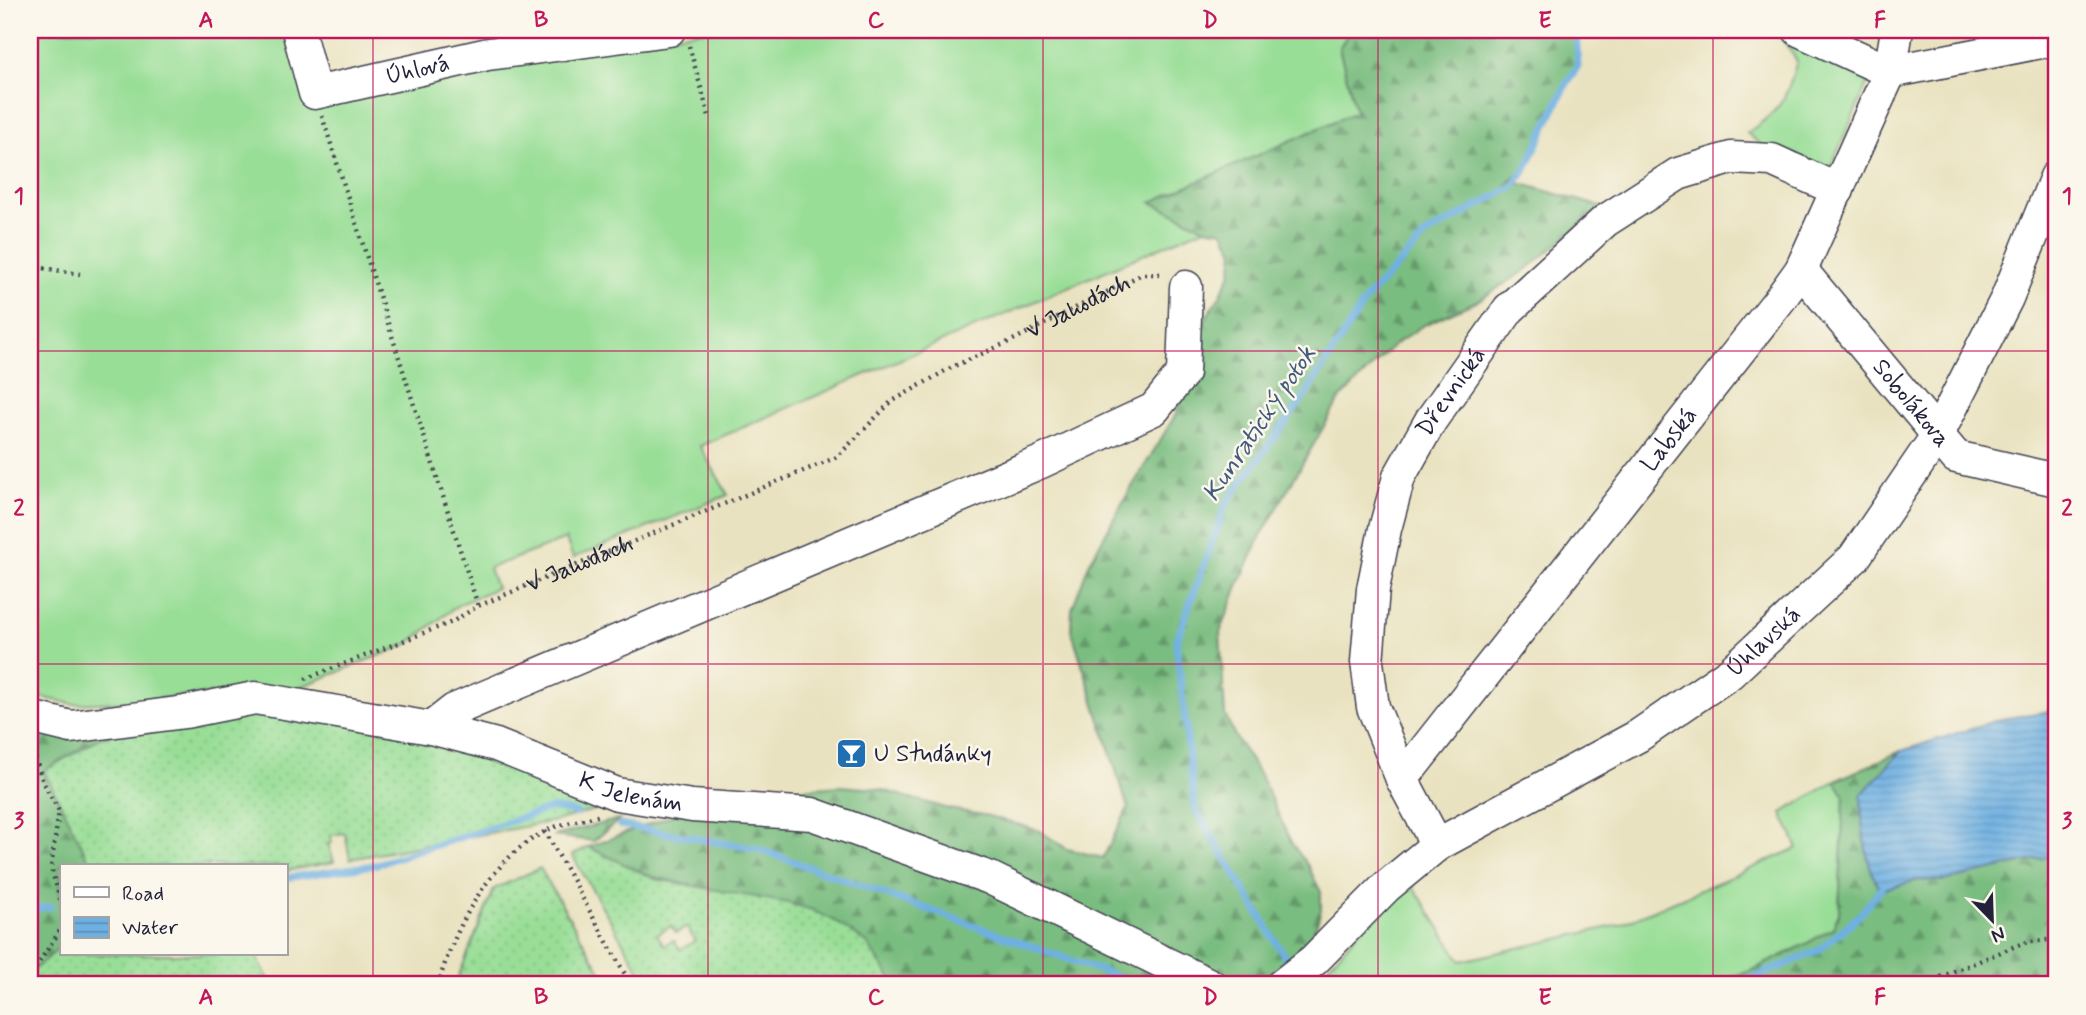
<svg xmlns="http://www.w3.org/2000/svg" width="2086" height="1015" font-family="Mynerve,sans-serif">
<defs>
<pattern id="forest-firs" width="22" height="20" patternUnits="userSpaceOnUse" patternTransform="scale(1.75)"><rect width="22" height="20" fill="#7abd80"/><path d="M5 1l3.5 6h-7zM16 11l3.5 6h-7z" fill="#64996a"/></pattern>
<pattern id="garden-dots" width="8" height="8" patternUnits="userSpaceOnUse" patternTransform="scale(1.75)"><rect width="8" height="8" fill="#99de97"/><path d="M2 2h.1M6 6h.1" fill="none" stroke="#84be83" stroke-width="1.8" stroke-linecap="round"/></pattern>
<pattern id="water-rules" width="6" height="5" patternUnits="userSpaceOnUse" patternTransform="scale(1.75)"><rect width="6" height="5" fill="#6eb0e2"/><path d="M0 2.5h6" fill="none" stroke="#5a8fb8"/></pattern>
</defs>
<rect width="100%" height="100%" fill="#fbf7ec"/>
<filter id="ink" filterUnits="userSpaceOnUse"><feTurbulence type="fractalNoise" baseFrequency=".0143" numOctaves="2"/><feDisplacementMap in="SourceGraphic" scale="14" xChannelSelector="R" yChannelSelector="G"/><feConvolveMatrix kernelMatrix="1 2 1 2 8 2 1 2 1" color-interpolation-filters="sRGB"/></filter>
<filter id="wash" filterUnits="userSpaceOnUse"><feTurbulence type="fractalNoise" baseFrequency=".00686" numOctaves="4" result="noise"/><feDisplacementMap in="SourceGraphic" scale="28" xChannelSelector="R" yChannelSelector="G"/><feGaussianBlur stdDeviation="1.57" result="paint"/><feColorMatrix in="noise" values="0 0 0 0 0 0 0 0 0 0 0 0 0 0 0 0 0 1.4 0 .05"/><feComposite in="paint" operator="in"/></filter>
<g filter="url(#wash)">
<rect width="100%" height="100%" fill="#e9e2c0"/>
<g fill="#99de97" stroke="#5e8069" stroke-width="2">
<polygon points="30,30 285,30 290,50 313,108 500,62 706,30 1354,30 1350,31 1339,48 1356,112 1152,202 1205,228 700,446 728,495 573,558 566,539 489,568 496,588 458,605 406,645 283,694 254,690 121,702 73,704 30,695"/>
<path d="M1781 37 1871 76 1831 166 1815 171 1767 150 1747 133C1782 109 1785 101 1797 61Z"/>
<polygon points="1835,781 1844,795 1839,914 1833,928 1806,944 1751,971 1708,985 1317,984 1316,980 1376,912 1411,883 1461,961 1619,925 1798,848 1782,813"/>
</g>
<g fill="url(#forest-firs)" stroke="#4e705e" stroke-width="2">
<polygon points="1354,30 1576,30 1578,66 1530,161 1512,181 1602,207 1525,271 1477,301 1422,326 1393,346 1339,400 1260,538 1238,586 1220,633 1225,715 1236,738 1260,775 1291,842 1308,866 1321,892 1321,909 1317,924 1299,958 1316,980 1317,984 1321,985 890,985 890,979 812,910 652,877 588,847 711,801 764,792 840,786 879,789 949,809 989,816 1040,831 1067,849 1103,858 1128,808 1071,629 1072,609 1089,564 1124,500 1176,414 1196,333 1220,296 1231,273 1234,251 1223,231 1205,228 1151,202 1356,112 1339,48 1350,31"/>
<polygon points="30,731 114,733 90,743 44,771 92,866 61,866 61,947 30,973"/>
<path d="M1901 751 1861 795C1862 831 1864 856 1879 890L1919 880H1943L2056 855V985H1708L1751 971 1806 944 1833 928 1839 914 1844 795 1835 781Z"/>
<polygon points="620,819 594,841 553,836"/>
</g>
<g fill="url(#garden-dots)" stroke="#5e8069" stroke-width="2" fill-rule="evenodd">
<polygon points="277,712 468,745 609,806 555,821 350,859 345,833 331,835 332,843 328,844 334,862 285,871 285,866 92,866 44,771 102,737 182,718"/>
<path d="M588 847 655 879 788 903 812 910 833 920 867 943 891 979 890 985H648L572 855ZM671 926 676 933 687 927 695 941 680 950 674 940 664 945 657 934Z"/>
<polygon points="540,868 609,985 455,985 494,889"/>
<polygon points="61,947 61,954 255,954 272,985 243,985 238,978 225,985 30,985 30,973"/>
</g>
<path fill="url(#water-rules)" stroke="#48698e" stroke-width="2" d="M2056 710V855L1943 881 1919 880 1879 890C1864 856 1862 831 1861 795L1901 751 2001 719Z"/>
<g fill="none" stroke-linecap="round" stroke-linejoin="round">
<g stroke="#6eb0e2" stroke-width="7">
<polyline points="620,825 758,849 1141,985"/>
<polyline points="285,878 374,865 552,808 577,813"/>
<polyline points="30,909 50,907"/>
<polyline points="1291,967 1195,808 1176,642 1226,504 1305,396 1366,299 1427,234 1514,186 1527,166 1566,85 1578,66 1576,30"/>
<polyline points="1737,985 1819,950 1860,915 1884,885"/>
</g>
</g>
</g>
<g filter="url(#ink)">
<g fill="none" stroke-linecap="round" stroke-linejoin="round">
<defs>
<g id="minor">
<path id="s2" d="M298 30 315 93 488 54 669 30"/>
<polyline points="1799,30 1890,72"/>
<polyline points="1890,72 2056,39"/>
<path id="s3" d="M1801 270 1956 457 2056 480"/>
<path id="s4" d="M30 717 71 727 185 712 255 698 431 728 496 745 617 794 692 806 812 814 990 878 1210 985"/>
<polyline points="431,728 454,710 1041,462 1154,409 1183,373 1186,287"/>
<path id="s5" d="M1402 779 1780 299 1801 270 1890 72 1897 30"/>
<path id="s6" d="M1437 845 1402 779 1373 707 1367 662 1373 589 1385 529 1399 477 1431 420 1509 309 1605 221 1678 174 1731 158 1772 160 1838 190"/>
<path id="s7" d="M1282 985 1314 960 1386 887 1437 845 1638 736 1730 673 1854 558 1937 436 2007 298 2056 177"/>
</g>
</defs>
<use href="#minor" stroke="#403f4f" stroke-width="35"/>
<g stroke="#403f4f" stroke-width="4.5" stroke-dasharray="2 5" stroke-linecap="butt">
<polyline points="689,46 709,116"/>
<polyline points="322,116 478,606"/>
<polyline points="30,266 80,274"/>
<path id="s1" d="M305 679 452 622 478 606 837 457 891 402 952 367 1013 340 1142 274H1163"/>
<polyline points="33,751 43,782 59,811 51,867 61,903"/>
<polyline points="545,831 631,985"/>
<polyline points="30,972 36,967 61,929"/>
<path d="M438 985C455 927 488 862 544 832 560 823 583 820 601 815"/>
<polyline points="1921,985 2023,943 2056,939"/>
</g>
<use href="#minor" stroke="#fff" stroke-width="32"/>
</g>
</g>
<path fill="none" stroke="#c2185b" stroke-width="2" stroke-opacity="0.55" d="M373 30V985M708 30V985M1043 30V985M1378 30V985M1713 30V985M30 351H2056M30 664H2056"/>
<defs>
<symbol id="bar-square" viewBox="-11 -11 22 22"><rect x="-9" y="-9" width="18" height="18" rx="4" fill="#1f6fb2" stroke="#fbf7ec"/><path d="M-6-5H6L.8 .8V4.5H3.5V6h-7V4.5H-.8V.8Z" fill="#fff"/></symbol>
</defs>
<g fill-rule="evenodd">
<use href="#bar-square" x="834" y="736" width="35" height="35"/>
</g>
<g text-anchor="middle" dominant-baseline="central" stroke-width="5" stroke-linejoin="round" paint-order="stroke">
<g font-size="24" fill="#22223b" stroke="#fbf7ec">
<text stroke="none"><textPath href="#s2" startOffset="170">Úhlová</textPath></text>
<text stroke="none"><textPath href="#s1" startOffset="864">V Jahodách</textPath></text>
<text stroke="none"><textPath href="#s6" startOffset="486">Dřevnická</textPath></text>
<text stroke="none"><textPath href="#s3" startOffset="173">Sobolákova</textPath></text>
<text stroke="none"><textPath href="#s5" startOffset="432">Labská</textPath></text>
<text stroke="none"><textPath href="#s1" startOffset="298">V Jahodách</textPath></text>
<text stroke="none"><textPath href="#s7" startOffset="595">Úhlavská</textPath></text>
<text stroke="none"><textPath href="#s4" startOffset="618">K Jelenám</textPath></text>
</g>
<g font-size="24" fill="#22223b" stroke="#fbf7ec" text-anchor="start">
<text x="874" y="754">U Studánky</text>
</g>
<g font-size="26" font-style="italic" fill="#405b7e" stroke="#fbf7ec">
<text transform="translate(1260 424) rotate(-56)">Kunratický potok</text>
</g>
</g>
<rect width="2086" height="1015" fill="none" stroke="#fbf7ec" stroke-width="77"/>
<rect x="60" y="864" width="228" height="91" fill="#fbf7ec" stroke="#a4a2a5" stroke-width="2"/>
<rect x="74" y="887" width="35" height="10" fill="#ffffff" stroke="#a4a2a5" stroke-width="2"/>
<text x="122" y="900" font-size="21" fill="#22223b">Road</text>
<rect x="74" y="917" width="35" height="21" fill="url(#water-rules)" stroke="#a4a2a5" stroke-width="2"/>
<text x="122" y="934" font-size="21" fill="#22223b">Water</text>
<g transform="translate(1992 920) rotate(157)" stroke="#fbf7ec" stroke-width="5" paint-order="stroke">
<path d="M0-5L12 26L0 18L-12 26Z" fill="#22223b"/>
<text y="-10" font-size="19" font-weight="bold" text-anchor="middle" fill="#22223b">N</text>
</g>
<rect x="38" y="38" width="2010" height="938" fill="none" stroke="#c2185b" stroke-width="2.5"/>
<g font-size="23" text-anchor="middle" font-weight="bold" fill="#c2185b">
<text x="206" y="27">A</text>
<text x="541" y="27">B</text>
<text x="876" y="27">C</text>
<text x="1210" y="27">D</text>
<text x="1545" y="27">E</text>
<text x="1880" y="27">F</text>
<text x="19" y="203">1</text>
<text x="2067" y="203">1</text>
<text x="19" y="515">2</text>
<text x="2067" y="515">2</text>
<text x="19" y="828">3</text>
<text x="2067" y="828">3</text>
<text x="206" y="1004">A</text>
<text x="541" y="1004">B</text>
<text x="876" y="1004">C</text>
<text x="1210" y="1004">D</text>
<text x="1545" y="1004">E</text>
<text x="1880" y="1004">F</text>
</g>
</svg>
